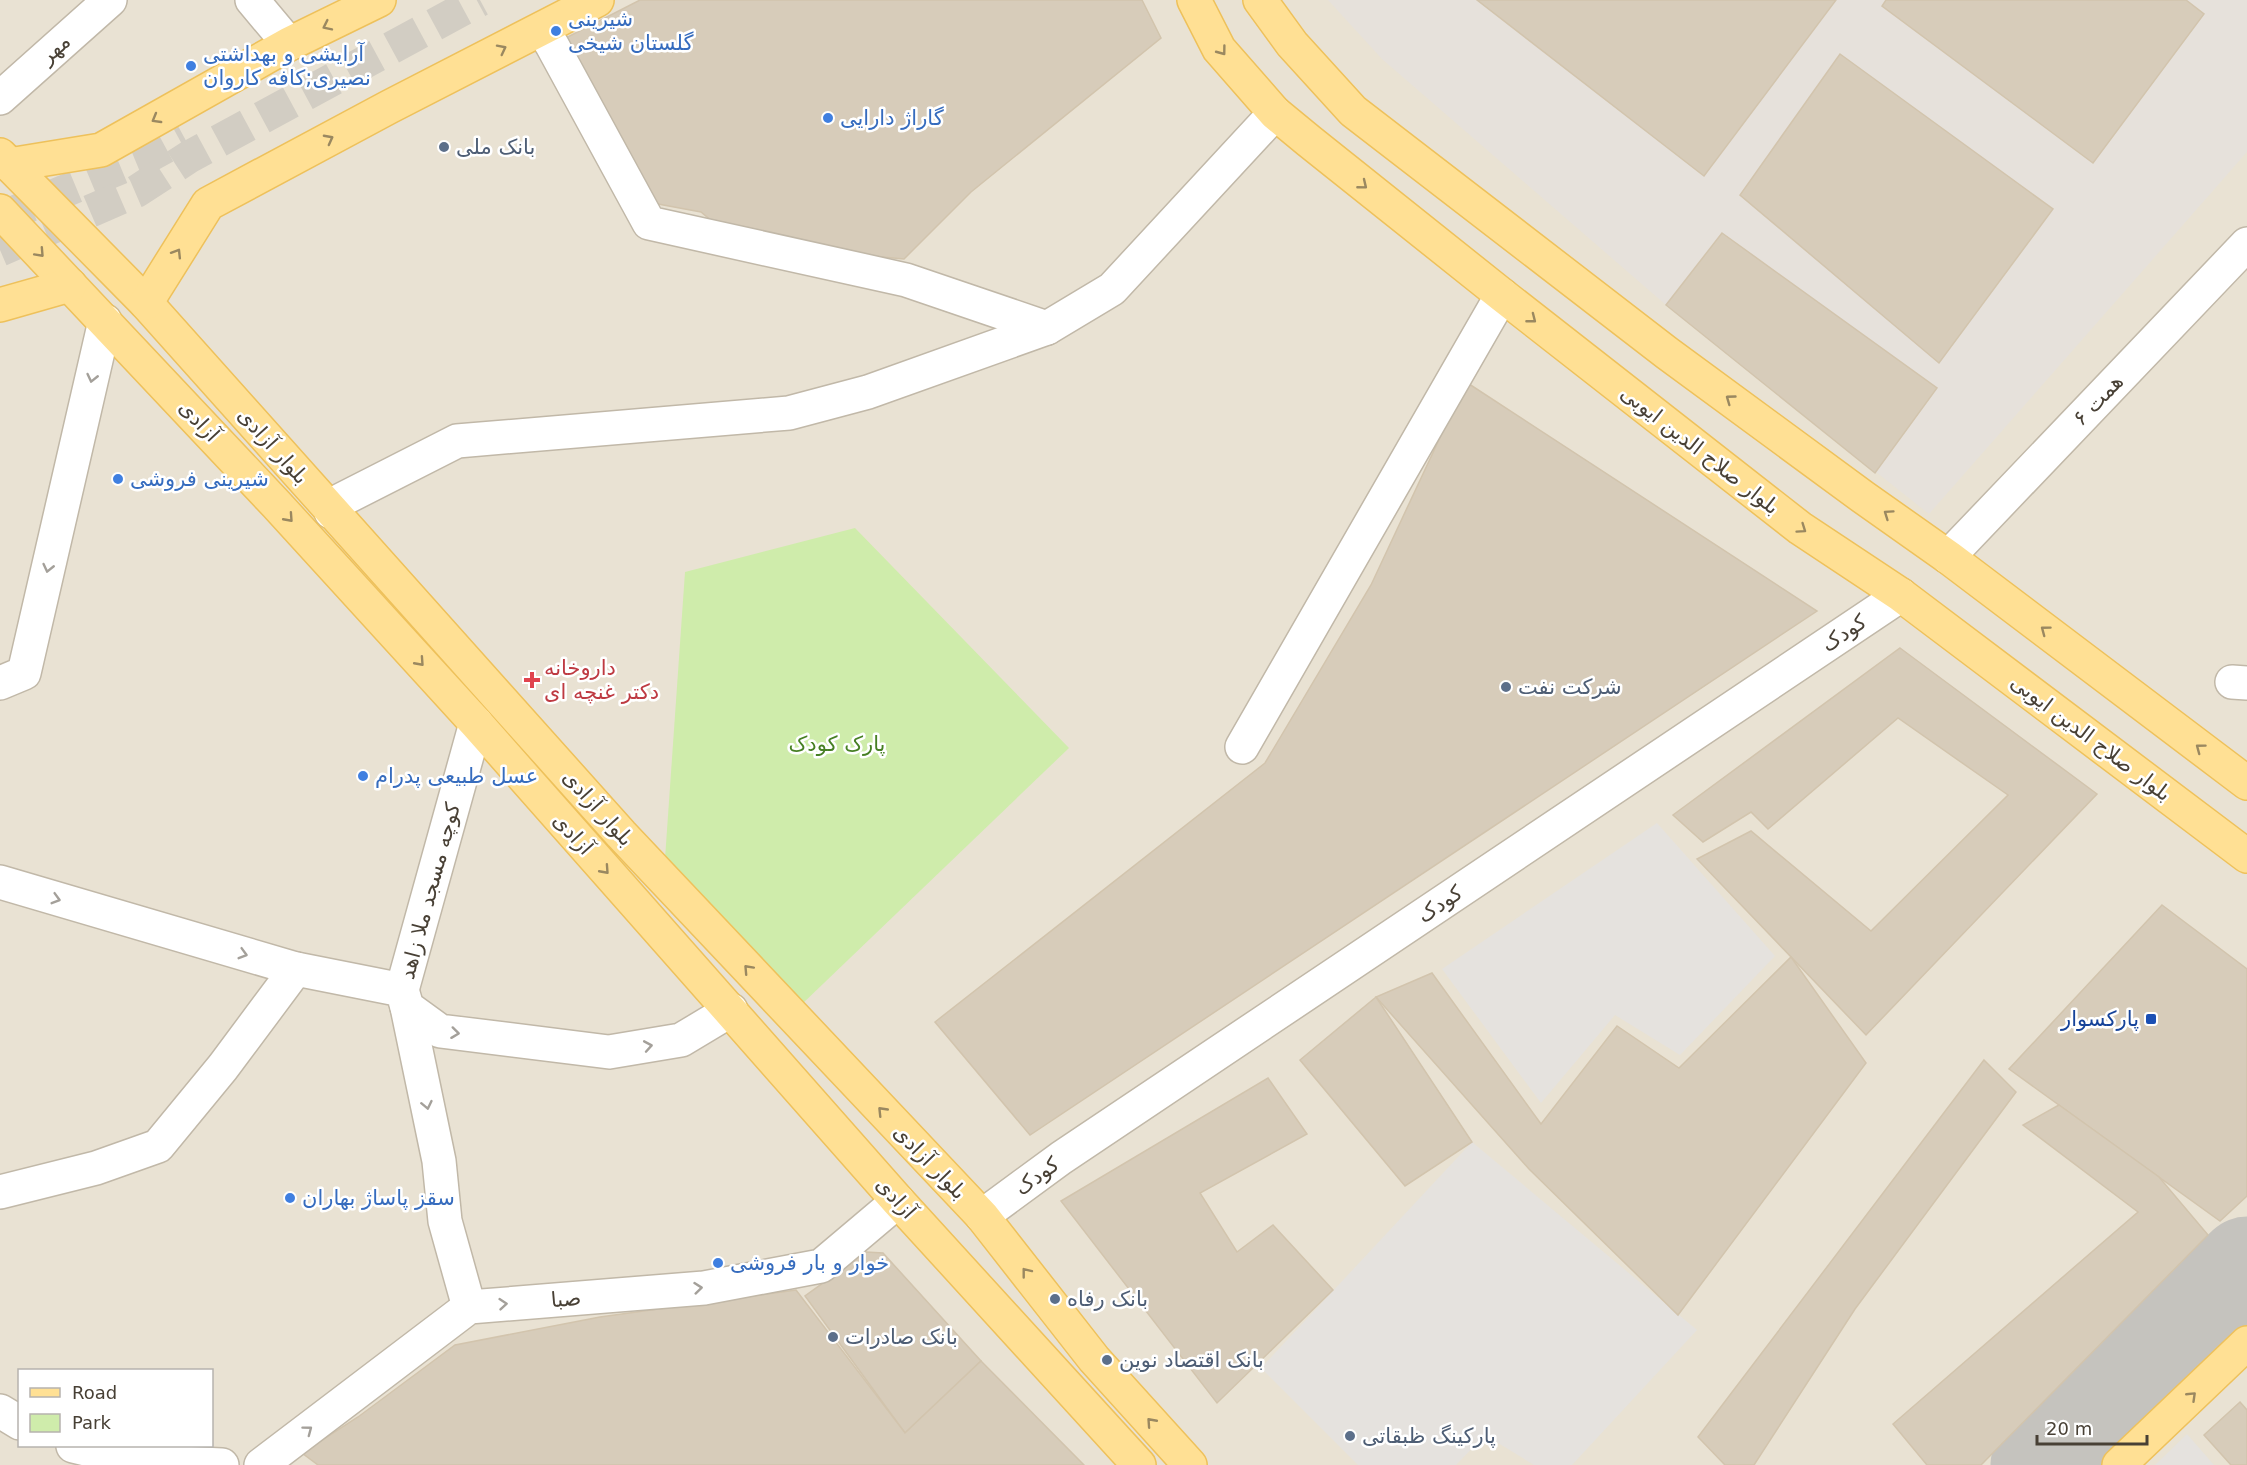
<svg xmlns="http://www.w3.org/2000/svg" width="2247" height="1465" font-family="'DejaVu Sans','Noto Sans Arabic',sans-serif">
<rect width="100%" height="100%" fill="#f4f0e6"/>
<path fill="#e9e2d3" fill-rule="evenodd" d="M0 0H2247V1465H0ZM20 1370H212V1446H20Z"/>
<polygon fill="#e6e1db" points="1328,0 2247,0 2247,152 1929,514 1666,305 1382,59"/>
<polygon fill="#cfecab" points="855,528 1069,748 800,1006 664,873 685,572"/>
<g fill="#e5e2de">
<polygon points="1657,823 1775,956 1680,1055 1615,1015 1541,1103 1442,969"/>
<polygon points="1472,1142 1697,1330 1572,1465 1534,1465 1485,1435 1456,1465 1358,1465 1261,1368"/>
<polygon points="2187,1434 2214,1465 2155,1465"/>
</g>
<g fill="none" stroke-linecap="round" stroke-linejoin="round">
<polyline stroke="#c5c3be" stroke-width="99" points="2040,1465 2247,1266"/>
</g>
<g fill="#d7ccba" stroke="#d2c4ad" stroke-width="1.5">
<polygon points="640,0 1142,0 1161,38 971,192 904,259 739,244 701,212 642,201 552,45"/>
<polygon points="1477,0 1836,0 1704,176"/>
<polygon points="1886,0 2186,0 2204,14 2093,163 1882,6"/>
<polygon points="1840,54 2053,209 1939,363 1740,195"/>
<polygon points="1722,233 1937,388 1875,473 1666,305"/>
<polygon points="1466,382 1817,611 1030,1135 935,1022 1265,763 1371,585"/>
<polygon points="1900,648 2097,794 1866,1035 1697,859 1751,831 1871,931 2008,795 1898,718 1768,829 1751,812 1703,842 1673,815"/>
<polygon points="2162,905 2247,969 2247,1196 2220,1221 2009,1069"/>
<polygon points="1791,957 1866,1063 1678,1315 1529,1169 1376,997 1432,973 1541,1124 1617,1026 1679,1068"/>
<polygon points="1376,997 1472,1142 1405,1186 1300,1060"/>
<polygon points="1984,1060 2016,1092 1855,1309 1754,1465 1725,1465 1698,1437"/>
<polygon points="1268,1078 1307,1134 1200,1193 1237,1252 1273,1225 1333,1290 1217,1403 1061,1201"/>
<polygon points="2059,1105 2159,1177 2208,1235 1981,1465 1927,1465 1893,1424 2138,1212 2023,1125"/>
<polygon points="866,1252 883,1253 981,1361 905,1433 805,1296"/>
<polygon points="796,1290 905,1433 981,1361 1084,1465 318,1465 302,1453 358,1417 455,1345 600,1317"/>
<polygon points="2240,1402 2247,1410 2247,1465 2231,1465 2204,1435"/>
</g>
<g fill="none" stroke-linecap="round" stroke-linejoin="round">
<g stroke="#d2cdc3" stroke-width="33" stroke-dasharray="33 16" stroke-linecap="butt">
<polyline points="0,218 149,156 184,137"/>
<polyline points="0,250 137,191 189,157 480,0"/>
</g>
<defs>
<g id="minor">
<polyline points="252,0 289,44"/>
<polyline points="542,29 552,45 649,223 906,280 1047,328 1112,289 1275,113"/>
<polyline points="0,98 110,0"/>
<polyline points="331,512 341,500 457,441 789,413 868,392 1047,328"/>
<polyline points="1948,557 2247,244"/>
<polyline points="2232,682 2247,683"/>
<polyline points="0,683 24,673 105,321"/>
<polyline points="1242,747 1502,295"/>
<polyline points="0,882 296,969 402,990 407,1007 440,1031 609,1052 681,1040 731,1010"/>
<polyline points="402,990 476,723"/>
<polyline points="407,1007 439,1161 445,1221 469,1307"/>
<polyline points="0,1192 96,1168 158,1146 223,1067 296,969"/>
<polyline points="982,1216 1061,1158 1901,595"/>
<polyline points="0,1411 20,1423"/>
<polyline points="73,1446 137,1461 222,1465"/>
<polyline points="261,1465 469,1307 704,1288 821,1266 898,1201"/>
</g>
<g id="major">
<polyline points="1194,0 1219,49 1275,113 1309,141 1502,295 1800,528 1901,595 2247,856"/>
<polyline points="1260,0 1292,44 1353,111 1667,353 1863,497 1948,557 2247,783"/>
<polyline points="0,155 146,303 621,834 982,1216 1094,1359 1190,1465"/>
<polyline points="9,165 101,150 289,44 379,0"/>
<polyline points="0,211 276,504 476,723 898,1201 1139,1465"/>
<polyline points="146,303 208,204 389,107 597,0"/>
<polyline points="0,305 70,285"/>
<polyline points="2119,1465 2247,1343"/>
</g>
</defs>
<use href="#minor" stroke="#c1b8a8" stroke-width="36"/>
<use href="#major" stroke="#eec15b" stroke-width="36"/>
<use href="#minor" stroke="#fff" stroke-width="33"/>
<use href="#major" stroke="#ffe094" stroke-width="33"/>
</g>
<defs><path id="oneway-chevron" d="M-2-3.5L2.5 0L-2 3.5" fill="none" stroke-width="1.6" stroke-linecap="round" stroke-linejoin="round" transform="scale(1.5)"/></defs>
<g stroke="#9a8860">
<use href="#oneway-chevron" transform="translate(327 26) rotate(154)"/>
<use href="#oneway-chevron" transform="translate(502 49) rotate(-27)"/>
<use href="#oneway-chevron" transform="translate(1222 51) rotate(53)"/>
<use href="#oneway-chevron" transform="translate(156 119) rotate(150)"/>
<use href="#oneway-chevron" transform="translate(329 139) rotate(-28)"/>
<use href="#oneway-chevron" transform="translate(1363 185) rotate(39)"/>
<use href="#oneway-chevron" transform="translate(40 253) rotate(47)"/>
<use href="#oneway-chevron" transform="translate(177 253) rotate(-58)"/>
<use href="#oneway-chevron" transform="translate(1532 319) rotate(38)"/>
<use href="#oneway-chevron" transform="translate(1730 399) rotate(-144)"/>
<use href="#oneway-chevron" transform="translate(1888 514) rotate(-145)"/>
<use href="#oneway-chevron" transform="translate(289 518) rotate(48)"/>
<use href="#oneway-chevron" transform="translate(1802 529) rotate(35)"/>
<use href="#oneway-chevron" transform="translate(2045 630) rotate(-143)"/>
<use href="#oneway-chevron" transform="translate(420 662) rotate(48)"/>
<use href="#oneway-chevron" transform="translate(2200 748) rotate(-143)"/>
<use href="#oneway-chevron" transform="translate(605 870) rotate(48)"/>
<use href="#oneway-chevron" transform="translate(748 969) rotate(-133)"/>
<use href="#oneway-chevron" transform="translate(882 1111) rotate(-134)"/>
<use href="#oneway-chevron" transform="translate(1026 1272) rotate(-128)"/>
<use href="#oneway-chevron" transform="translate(2192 1396) rotate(-44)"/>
<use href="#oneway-chevron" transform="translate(1151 1422) rotate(-132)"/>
</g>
<g stroke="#a4a09a">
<use href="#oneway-chevron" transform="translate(92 378) rotate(103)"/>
<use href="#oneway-chevron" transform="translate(48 568) rotate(103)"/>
<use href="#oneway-chevron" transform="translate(56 899) rotate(16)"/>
<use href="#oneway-chevron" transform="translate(243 954) rotate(16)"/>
<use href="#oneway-chevron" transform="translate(455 1033) rotate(7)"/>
<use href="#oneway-chevron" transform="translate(648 1046) rotate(-10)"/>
<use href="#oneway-chevron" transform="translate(427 1105) rotate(78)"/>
<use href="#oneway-chevron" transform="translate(698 1288) rotate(-6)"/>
<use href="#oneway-chevron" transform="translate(503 1304) rotate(-5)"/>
<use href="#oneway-chevron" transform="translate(308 1430) rotate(-37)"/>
</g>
<g fill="#3f7fe0" stroke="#fff" stroke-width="2">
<circle cx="556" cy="31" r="6"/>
<circle cx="191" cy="66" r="6"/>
<circle cx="828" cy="118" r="6"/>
<circle cx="118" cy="479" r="6"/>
<circle cx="363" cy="776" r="6"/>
<circle cx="290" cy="1198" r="6"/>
<circle cx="718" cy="1263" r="6"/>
</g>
<g fill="#5c6f8a" stroke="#fff" stroke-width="2">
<circle cx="444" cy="147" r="6"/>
<circle cx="1506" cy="687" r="6"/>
<circle cx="1055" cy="1299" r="6"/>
<circle cx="833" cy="1337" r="6"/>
<circle cx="1107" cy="1360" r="6"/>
<circle cx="1350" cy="1436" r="6"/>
</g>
<path fill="#e0444e" stroke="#fff" stroke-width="2" d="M529 671h6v6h6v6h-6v6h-6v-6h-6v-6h6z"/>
<rect fill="#1a4fb4" stroke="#fff" stroke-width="2" x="2145" y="1013" width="12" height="12" rx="3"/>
<g text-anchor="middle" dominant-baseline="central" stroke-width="5" stroke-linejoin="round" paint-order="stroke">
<g font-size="21" fill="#366cbe" stroke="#fff" text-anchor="start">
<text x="568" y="19">شیرینی<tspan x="568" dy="24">گلستان شیخی</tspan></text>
<text x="203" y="54">آرایشی و بهداشتی<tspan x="203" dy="24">نصیری;کافه کاروان</tspan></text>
<text x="840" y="118">گاراژ دارایی</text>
<text x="130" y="479">شیرینی فروشی</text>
<text x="375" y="776">عسل طبیعی پدرام</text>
<text x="302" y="1198">سقز پاساژ بهاران</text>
<text x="730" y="1263">خوار و بار فروشی</text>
</g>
<g font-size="21" fill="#484035" stroke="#fff">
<text transform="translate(55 49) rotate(-42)">مهر</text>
<text transform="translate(2098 400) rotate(-46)">همت ۶</text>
<text transform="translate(199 421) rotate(47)">آزادی</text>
<text transform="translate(273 446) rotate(48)">بلوار آزادی</text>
<text transform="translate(1700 450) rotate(38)">بلوار صلاح الدین ایوبی</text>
<text transform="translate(1844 633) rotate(-34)">کودک</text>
<text transform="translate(2091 738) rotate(37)">بلوار صلاح الدین ایوبی</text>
<text transform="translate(598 808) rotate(48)">بلوار آزادی</text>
<text transform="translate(573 834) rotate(48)">آزادی</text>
<text transform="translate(430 891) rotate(-75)">کوچه مسجد ملا زاهد</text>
<text transform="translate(1440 904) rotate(-34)">کودک</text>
<text transform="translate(930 1162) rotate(46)">بلوار آزادی</text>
<text transform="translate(1037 1176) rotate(-36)">کودک</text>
<text transform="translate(896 1198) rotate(48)">آزادی</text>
<text transform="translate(566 1299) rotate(-5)">صبا</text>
</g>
<g font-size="21" fill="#4e5e75" stroke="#fff" text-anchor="start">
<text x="456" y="147">بانک ملی</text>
<text x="1518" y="687">شرکت نفت</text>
<text x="1067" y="1299">بانک رفاه</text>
<text x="845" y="1337">بانک صادرات</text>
<text x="1119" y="1360">بانک اقتصاد نوین</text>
<text x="1362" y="1436">پارکینگ ظبقاتی</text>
</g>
<g font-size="21" fill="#be3a42" stroke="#fff" text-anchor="start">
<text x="544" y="668">داروخانه<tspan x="544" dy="24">دکتر غنچه ای</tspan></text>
</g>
<g font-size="21" fill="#467f23" stroke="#fff">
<text x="837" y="744">پارک کودک</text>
</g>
<g font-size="21" fill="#164399" stroke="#fff" text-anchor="end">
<text x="2139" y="1019">پارکسوار</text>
</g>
</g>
<rect x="18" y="1369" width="195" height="78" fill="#ffffff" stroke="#b6b3ae" stroke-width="1.5"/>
<rect x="30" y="1388" width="30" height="9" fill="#ffe094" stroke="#b6b3ae" stroke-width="1.5"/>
<text x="72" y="1399" font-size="18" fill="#484035">Road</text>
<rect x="30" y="1414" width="30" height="18" fill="#cfecab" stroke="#b6b3ae" stroke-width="1.5"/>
<text x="72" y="1429" font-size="18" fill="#484035">Park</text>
<path d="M2037 1435v9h110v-9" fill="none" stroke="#484035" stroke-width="3"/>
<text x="2046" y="1435" font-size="18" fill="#484035" stroke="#ffffff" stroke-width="4.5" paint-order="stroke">20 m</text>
</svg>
